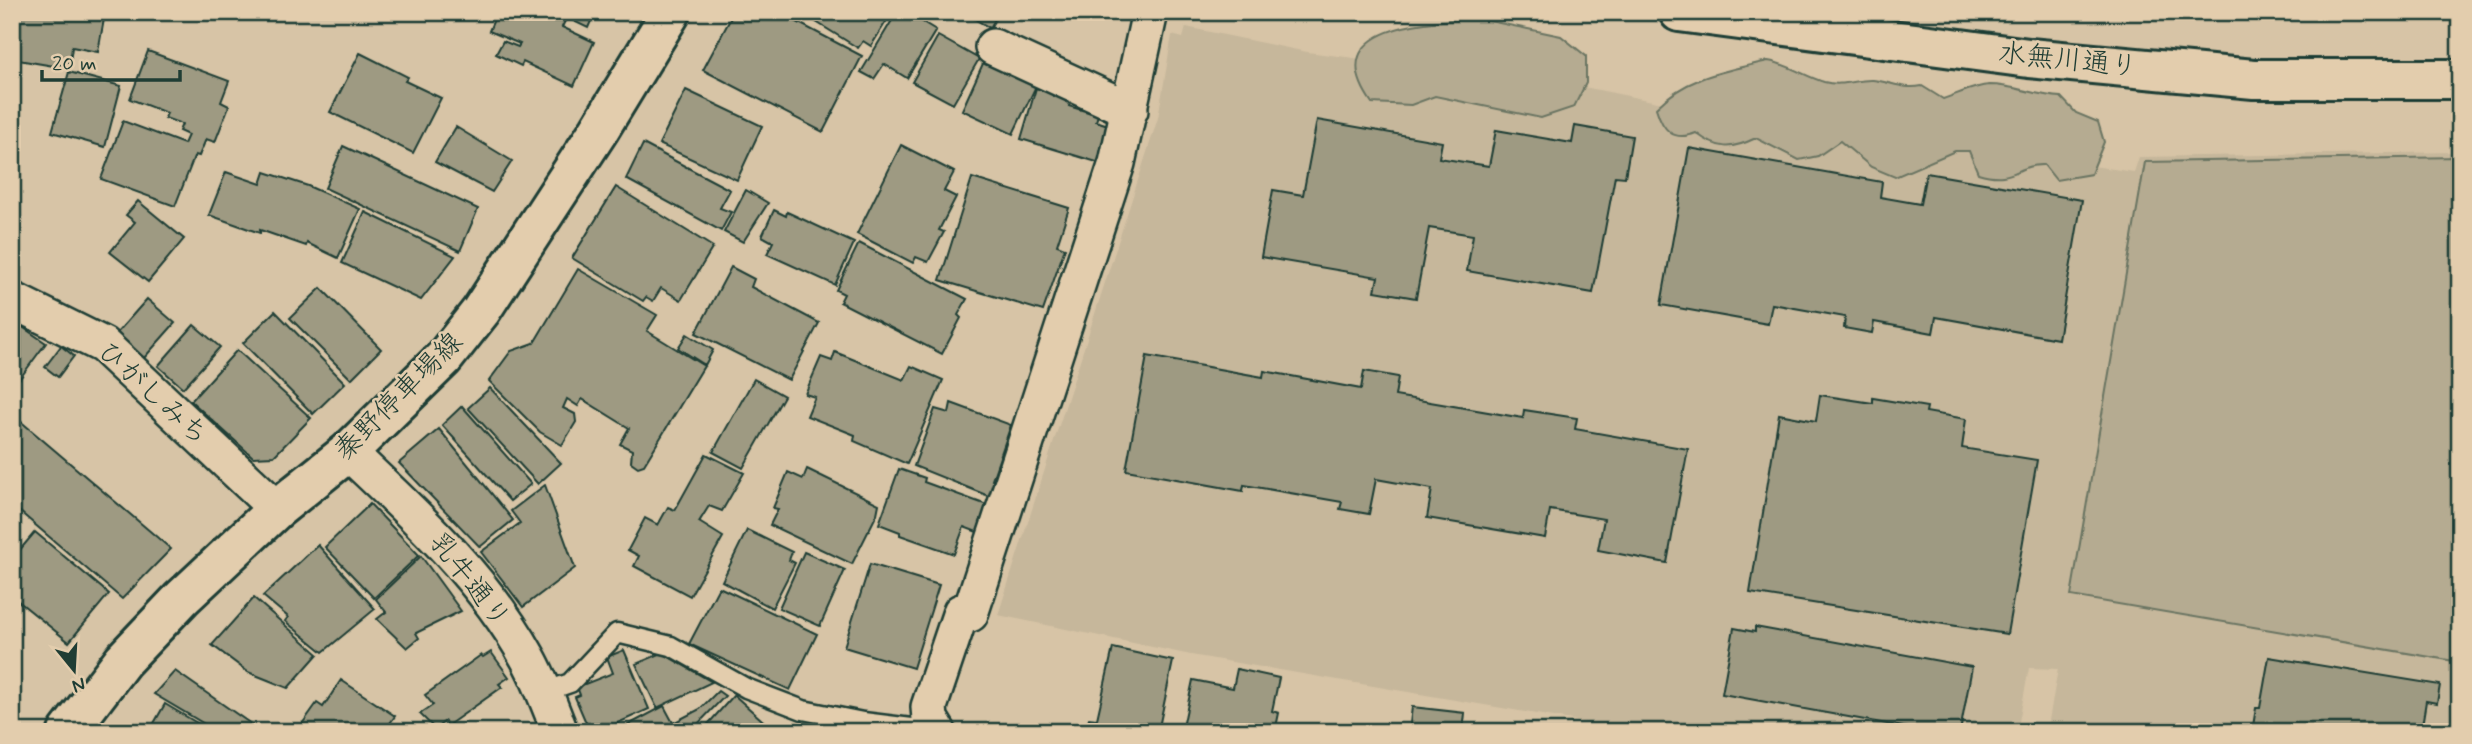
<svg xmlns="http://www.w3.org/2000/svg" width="2472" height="744" font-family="Mynerve,'Klee One',sans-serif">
<rect width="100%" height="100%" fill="#d7c4a6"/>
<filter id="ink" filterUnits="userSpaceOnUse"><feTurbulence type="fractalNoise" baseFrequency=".0143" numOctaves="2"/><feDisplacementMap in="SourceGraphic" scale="14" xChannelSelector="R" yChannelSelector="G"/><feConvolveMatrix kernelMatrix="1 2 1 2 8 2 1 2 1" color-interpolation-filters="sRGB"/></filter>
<g filter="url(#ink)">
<polygon fill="#c6b79b" points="1186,27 1307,52 1589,88 1667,104 2134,172 2139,157 2460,152 2460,719 2451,718 2447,732 2047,732 2058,669 2029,668 2017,732 1642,732 1191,655 998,615 1158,118 1172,35 1183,38"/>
<g fill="#b5ab91" stroke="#6a7462" stroke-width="2">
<path d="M1480 19 1561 36 1586 56V83L1574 107 1541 118 1435 96 1411 105 1372 103C1317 25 1431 20 1480 19Z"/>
<path d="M1768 61C1788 64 1804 76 1824 82 1843 87 1857 79 1873 80 1891 82 1904 90 1922 86L1943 99C1958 94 1973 86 1990 85 2013 85 2037 96 2061 97L2076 113 2098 122 2104 142 2091 174 2056 180 2044 165C2016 164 2015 184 1978 173L1969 151H1955L1895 177 1871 167 1840 141 1818 156 1799 160 1756 138C1731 150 1718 150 1696 133 1673 142 1663 131 1656 108 1687 76 1726 71 1768 61Z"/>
<polygon points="2460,157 2460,662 2071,596 2145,162"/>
</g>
<g fill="#9e9a82" stroke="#1f3d34" stroke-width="2">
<polygon points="13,12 66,12 104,19 98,52 72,47 70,62 61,61 60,67 12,59"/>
<polygon points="497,12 545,12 565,21 562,27 594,42 574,86 523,62 521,66 496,54 503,41 518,47 520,44 489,31"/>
<polygon points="555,12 595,12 588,28"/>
<polygon points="734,12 778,12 862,56 823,132 703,70"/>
<polygon points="800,12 892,12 871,46 863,41 858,48"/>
<polygon points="897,12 906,12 936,30 907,78 884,64 874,79 861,72"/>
<polygon points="963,12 999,12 990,28"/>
<polygon points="938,36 979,59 953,104 912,82"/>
<polygon points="148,51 229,81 221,102 229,106 215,142 206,139 199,156 195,155 175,206 101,179 123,121 184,144 188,135 179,131 182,124 165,118 167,113 130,99"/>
<polygon points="360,53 408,77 405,81 441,98 413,153 330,112"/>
<polygon points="985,59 1037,84 1013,134 962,110"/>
<polygon points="69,72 121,86 105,147 52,132"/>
<polygon points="1036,88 1071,99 1069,106 1098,115 1096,121 1111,126 1100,163 1021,139"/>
<polygon points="686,90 762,126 737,180 659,144"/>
<polygon points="1317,120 1442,142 1439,158 1489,166 1496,130 1572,143 1575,126 1632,136 1625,177 1615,176 1593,293 1467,271 1473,235 1429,228 1416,298 1375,291 1378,277 1261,257 1273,190 1303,195"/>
<polygon points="456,127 512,161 492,192 435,162"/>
<polygon points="643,144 730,190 720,208 731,212 721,231 626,179"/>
<polygon points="901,145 954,172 944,191 956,197 939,230 944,232 928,262 916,257 913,263 857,234"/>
<polygon points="343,146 478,209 460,251 325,188"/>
<polygon points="1689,148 1882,182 1880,197 1920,204 1926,173 2082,200 2058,339 1936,317 1933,333 1874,322 1872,333 1844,328 1845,317 1772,304 1768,324 1661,305"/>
<polygon points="226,172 261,184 265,172 308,186 360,209 338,258 307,243 306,246 260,230 260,233 209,215"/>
<polygon points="972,178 1069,208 1057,245 1065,248 1043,311 940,280"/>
<polygon points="616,187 713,247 681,300 661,288 653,301 646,297 643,301 572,258"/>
<polygon points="746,190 768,203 743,242 724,232"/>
<polygon points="138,201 184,239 148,282 110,252 135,222 126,215"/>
<polygon points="774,210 786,216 787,212 854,243 835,285 767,254 773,242 762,236"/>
<polygon points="365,212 455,256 421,300 342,263"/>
<polygon points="859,243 967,299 958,315 961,318 942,354 840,302 844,294 836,290"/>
<polygon points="731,267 754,279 751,287 819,323 789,380 696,333"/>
<polygon points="578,269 657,315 647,331 704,366 644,465 638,467 631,462 632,450 620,444 629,428 582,399 578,406 567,399 563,408 575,414 576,422 562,445 540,432 489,381 511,351 534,343"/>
<polygon points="321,288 381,349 351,379 290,318"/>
<polygon points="147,299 175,323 144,358 116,334"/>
<polygon points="275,311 345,383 313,414 243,343"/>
<polygon points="12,320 46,343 12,389"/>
<polygon points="194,325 220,347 183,388 158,366"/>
<polygon points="687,334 713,350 705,365 678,348"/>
<polygon points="61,346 74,356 58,377 45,367"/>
<polygon points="237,350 311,418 274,456 253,457 191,401"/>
<polygon points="835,352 904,380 911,366 943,380 907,464 854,441 855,435 807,416 815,397 805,394 821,357 832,361"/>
<polygon points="1147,356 1263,377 1264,371 1361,389 1364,371 1398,377 1395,396 1523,418 1524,410 1577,418 1575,429 1688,449 1667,563 1598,550 1604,519 1550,510 1545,538 1427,518 1432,489 1376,479 1369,514 1340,509 1342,502 1244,485 1243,491 1126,470"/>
<polygon points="754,379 784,396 743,468 713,452"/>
<polygon points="490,388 561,463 538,484 468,408"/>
<polygon points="1820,395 1873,403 1873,398 1927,407 1926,412 1966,419 1962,448 2037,460 2007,634 1750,593 1779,414 1816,421"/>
<polygon points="951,403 1011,425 992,480 996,482 991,497 914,466 935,409 949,413"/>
<polygon points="462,406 531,484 510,501 442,425"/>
<polygon points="12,414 171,549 122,599 12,505"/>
<polygon points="439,429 513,520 480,547 399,463"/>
<polygon points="706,454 744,473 722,511 709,506 699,522 723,537 690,596 634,566 639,556 628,550 645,518 658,525 668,507 675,510"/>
<polygon points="807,469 879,504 877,514 852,564 770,525 778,509 773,508 788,472 803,479"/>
<polygon points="899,469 925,478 924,482 987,505 977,532 964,527 954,554 900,535 900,532 879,524"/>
<polygon points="545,485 575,568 523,607 481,552 520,523 511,511"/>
<polygon points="370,504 419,555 374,598 325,547"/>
<polygon points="747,530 792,552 789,560 795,563 772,608 722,581"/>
<polygon points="35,532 109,594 69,642 12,596 12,559"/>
<polygon points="318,545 375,609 323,652 285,621 288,617 263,596"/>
<polygon points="804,552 845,570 820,626 779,608"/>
<polygon points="421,556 461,611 416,633 419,638 407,648 377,619 386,612 376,599"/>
<polygon points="870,564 939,585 913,668 844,647"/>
<polygon points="719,587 817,634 790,690 689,644"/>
<polygon points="254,598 318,654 288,688 248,672 212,645"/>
<polygon points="1755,627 1972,667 1960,732 1931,732 1722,694 1734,628 1755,632"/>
<polygon points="1113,648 1173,661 1158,732 1085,732 1089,718 1097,719"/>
<polygon points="624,650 649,709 598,732 590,732 575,697 580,695 577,687 613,673 607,657"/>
<polygon points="491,652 509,677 499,684 502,687 447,726 445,721 435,729 420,714 433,705 425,695 481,655 483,657"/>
<polygon points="662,653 712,682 657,708 636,664"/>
<polygon points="2269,657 2440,685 2437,703 2426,701 2421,732 2252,732 2256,708 2260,708"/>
<polygon points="1237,669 1279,678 1272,711 1279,713 1275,732 1182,732 1193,680 1233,688"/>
<polygon points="175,671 261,731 261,732 218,732 154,694"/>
<polygon points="341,680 395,716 384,732 311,732 302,724 317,703 323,707"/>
<polygon points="718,691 725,696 695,727 698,732 680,732 675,722 700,709"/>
<polygon points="734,695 771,728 768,732 701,732"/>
<polygon points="165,704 212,732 149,732"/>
<polygon points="664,706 678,732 615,732"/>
<polygon points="1412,707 1465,713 1463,732 1409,732"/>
</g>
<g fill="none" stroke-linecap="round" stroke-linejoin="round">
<defs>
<polyline id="lane" points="544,692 570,683 617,633 671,646 746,688 803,710 863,722 936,731"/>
<g id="street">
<polyline points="993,47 1130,110"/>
<polyline points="12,300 103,345 277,509"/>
<path d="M348 452C414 514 484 578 528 658 541 681 550 707 560 732"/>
<polyline points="938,732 930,719 929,707 961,612 970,614 1117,163 1150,12"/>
</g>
<g id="secondary">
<polyline points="1679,12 2029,58 2254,79 2460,79"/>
<polyline points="68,732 123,660 182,598 277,509 348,452 444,358 481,311 599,130 671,12"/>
</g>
</defs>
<use href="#lane" stroke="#1f3d34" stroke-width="23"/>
<use href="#street" stroke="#1f3d34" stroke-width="40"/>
<use href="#secondary" stroke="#1f3d34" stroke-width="44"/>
<use href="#lane" stroke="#e3cdad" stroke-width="18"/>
<use href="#street" stroke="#e3cdad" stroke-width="35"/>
<use href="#secondary" stroke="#e3cdad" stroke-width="38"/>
</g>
</g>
<g text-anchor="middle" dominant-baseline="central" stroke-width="5" stroke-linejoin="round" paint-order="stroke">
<g font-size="28" fill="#1f3d34" stroke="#e3cdad">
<text transform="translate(2068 61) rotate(6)">水無川通り</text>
<text transform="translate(152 394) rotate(42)">ひがしみち</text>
<text transform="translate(399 397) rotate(-45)">秦野停車場線</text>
<text transform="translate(469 581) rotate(52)">乳牛通り</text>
</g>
</g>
<rect width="2472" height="744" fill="none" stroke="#e3cdad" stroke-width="42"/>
<rect x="21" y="21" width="2430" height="702" fill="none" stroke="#1f3d34" stroke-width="2.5" filter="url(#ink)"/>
<g transform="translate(74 670) rotate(162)" stroke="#e3cdad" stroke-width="5" paint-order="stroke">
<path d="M0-5L12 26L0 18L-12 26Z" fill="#1f3d34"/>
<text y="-10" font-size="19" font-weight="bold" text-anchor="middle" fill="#1f3d34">N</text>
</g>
<path d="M42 70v10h138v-10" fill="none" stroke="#1f3d34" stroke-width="3.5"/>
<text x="52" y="70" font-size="21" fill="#1f3d34" stroke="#e3cdad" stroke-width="5" paint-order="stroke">20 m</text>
</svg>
